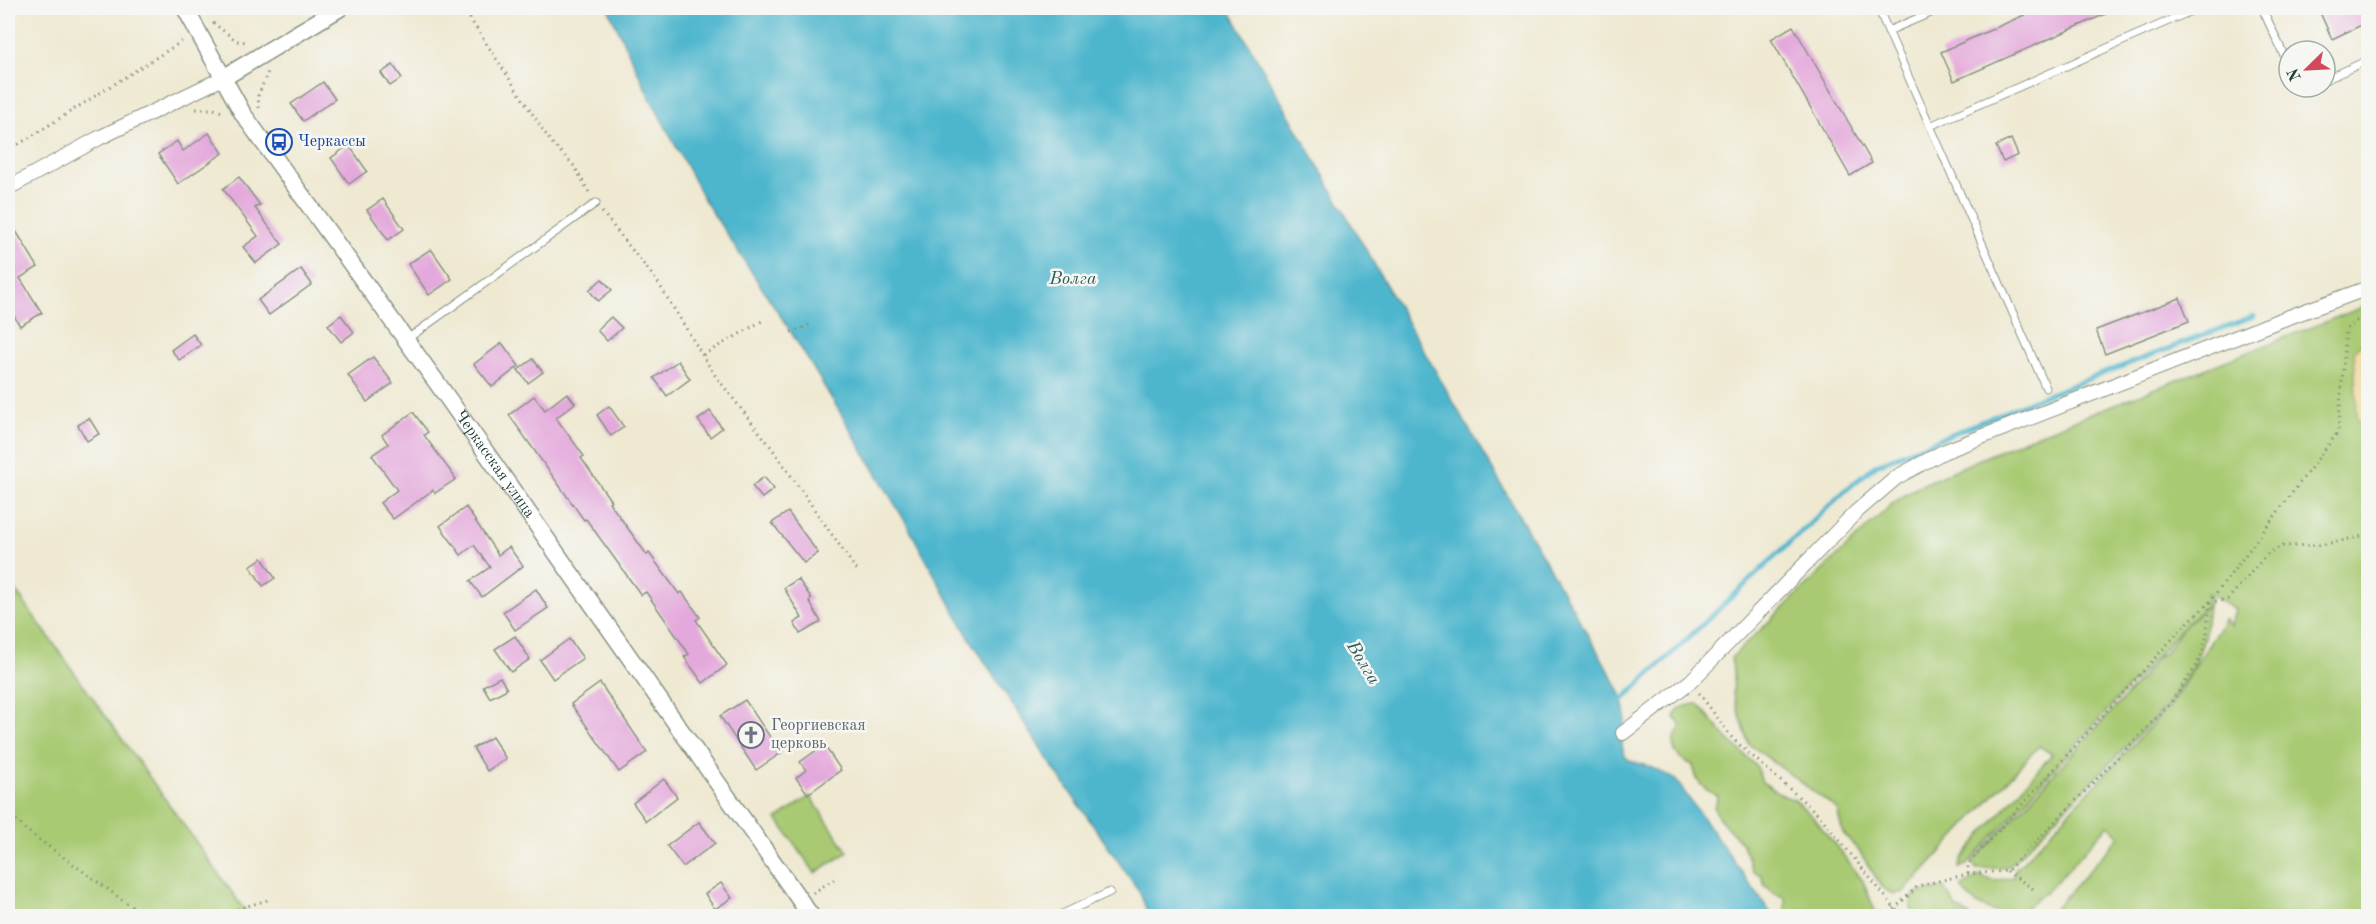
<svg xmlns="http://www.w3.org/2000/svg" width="2376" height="924" font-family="'Old Standard TT',serif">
<rect width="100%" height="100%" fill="#f6f6f2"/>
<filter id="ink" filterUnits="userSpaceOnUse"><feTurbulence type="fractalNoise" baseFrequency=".0167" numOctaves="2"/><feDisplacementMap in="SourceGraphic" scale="12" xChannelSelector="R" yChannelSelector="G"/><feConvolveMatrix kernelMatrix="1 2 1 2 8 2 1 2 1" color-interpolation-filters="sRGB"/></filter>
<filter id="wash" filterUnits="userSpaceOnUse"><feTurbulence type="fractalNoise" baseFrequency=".008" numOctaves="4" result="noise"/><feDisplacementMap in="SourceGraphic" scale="24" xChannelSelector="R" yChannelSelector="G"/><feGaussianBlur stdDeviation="1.35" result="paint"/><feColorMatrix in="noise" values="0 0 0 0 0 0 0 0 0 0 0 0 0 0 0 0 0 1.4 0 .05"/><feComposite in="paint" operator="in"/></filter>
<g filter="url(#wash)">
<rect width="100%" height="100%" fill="#efe9d2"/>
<g fill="#a9ca73" stroke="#648454" stroke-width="1.5">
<path d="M2368 305V912L2366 916H2048L2120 836 2108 825C2089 845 2043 901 2021 910 1999 919 1973 907 1961 887L1979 876 1995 881 2013 877 2015 870 2171 704 2225 619 2231 627 2235 609 2206 593 2210 602 2184 626 1968 864 1959 868 1962 859 1983 833 2052 754 2039 746 1904 892 1895 894 1889 892 1882 887 1860 852 1843 833 1837 809 1749 744 1733 694 1734 675 1731 658 1893 503 1919 486 2021 441Z"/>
<polygon points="8,580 249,916 8,916"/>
<polygon points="2208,605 2204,639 2195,664 2169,703 2010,865 2002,868 1976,869 1973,862 2125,697 2161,654 2164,654 2185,626"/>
<path d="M1698 704 1727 738 1757 767 1762 782 1784 796 1795 800 1815 819 1863 881 1875 911 1884 916H1785V897L1775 894 1764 884 1761 875 1753 871 1743 845 1719 818 1714 808 1718 796C1702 789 1696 782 1693 765 1673 757 1667 743 1681 727L1675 717C1677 706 1689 705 1698 704Z"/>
<polygon points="810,796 848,852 815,873 777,819"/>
<polygon points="1944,888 1957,908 1970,916 1915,916 1911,907 1911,899 1916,893"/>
</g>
<polygon fill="#eeda9e" stroke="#868c69" stroke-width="1.5" points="2368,336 2368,435 2357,420 2354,351"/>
<polygon fill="#4eb6cd" stroke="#367a80" stroke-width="1.5" points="608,8 1228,8 1410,327 1613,678 1623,699 1626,716 1622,745 1624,755 1630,761 1651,767 1675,779 1773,916 1149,916 1139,891 1056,772 967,634 905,521 837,407 791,332 705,201 649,96"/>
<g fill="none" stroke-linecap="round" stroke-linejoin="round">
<polyline stroke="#4eb6cd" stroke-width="5" points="1619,703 1847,489 1876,465 2041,397 2254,316"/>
</g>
<g id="blocks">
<g fill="#e4a9dc">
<polygon points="2040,8 2119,8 1954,81 1941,52"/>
<polygon points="2318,8 2368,8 2368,22 2332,39"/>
<polygon points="1793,26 1872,163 1850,176 1771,39"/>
<polygon points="393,65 402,78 390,86 381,73"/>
<polygon points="323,82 335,99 303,121 291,104"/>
<polygon points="209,133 223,153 178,184 158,154 177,141 183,151"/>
<polygon points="2011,139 2018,155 2003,162 1996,146"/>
<polygon points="349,145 367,171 349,184 331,158"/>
<polygon points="239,177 260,205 255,208 282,244 256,263 243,247 258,236 223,189"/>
<polygon points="383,199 404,229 388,240 367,210"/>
<polygon points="8,218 38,267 20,278 42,313 20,326 8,306"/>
<polygon points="431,249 452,279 429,295 408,264"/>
<polygon points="301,269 312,284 269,315 258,300"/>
<polygon points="602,279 612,290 598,301 589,290"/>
<polygon points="2180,298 2189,321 2105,354 2096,330"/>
<polygon points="341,315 354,332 341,342 328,325"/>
<polygon points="611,317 622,328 607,341 597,330"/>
<polygon points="193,334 201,345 179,360 171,350"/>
<polygon points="502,343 519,366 492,387 474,364"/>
<polygon points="373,357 393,383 367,402 348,375"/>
<polygon points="533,359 543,372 528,383 518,370"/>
<polygon points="678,361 690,379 667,396 654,378"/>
<polygon points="567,393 575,403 556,418 584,456 581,458 611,501 609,502 647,555 649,553 679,594 682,592 700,617 696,620 727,665 703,683 684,657 689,654 646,592 641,595 586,519 584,520 509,415 534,396 545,410"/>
<polygon points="609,406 624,427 611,436 597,415"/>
<polygon points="710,411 722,428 710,437 698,420"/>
<polygon points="413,412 428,432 424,435 456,479 435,493 433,490 393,519 380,503 397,490 372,455 388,444 382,435"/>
<polygon points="89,418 99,434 87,441 78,425"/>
<polygon points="764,477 774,489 762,498 752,486"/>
<polygon points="466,507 498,555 509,547 523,566 482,597 470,581 490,567 474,545 461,555 440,526"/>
<polygon points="788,512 818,553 804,563 772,523"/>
<polygon points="262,558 275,578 263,586 250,566"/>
<polygon points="798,579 812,599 809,601 821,622 800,634 794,623 802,618 784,588"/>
<polygon points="536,589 548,608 515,630 503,612"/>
<polygon points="515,636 530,659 511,672 495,649"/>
<polygon points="569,639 583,658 553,679 540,660"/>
<polygon points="500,677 507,689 490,698 483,686"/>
<polygon points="600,683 647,752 619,772 571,704"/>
<polygon points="745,700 781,753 756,770 720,716"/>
<polygon points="492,737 506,759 487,771 473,748"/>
<polygon points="824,745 841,770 808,794 796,778 806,770 800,762"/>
<polygon points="664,779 677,797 646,821 633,803"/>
<polygon points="699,822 715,843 683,867 667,846"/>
<polygon points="721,883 732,898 715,909 705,894"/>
</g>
</g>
</g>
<g filter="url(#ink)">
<use href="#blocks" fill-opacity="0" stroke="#879383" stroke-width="1.5"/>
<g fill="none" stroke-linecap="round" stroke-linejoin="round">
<defs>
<g id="service">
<polyline points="1878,8 2046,388"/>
<polyline points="2262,8 2289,66"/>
<polyline points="1888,31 1942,8"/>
<polyline points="2325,80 2368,60"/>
<polyline points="2298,87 2300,91 2309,87"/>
<polyline points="1930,126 2198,8"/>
<polyline points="406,340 596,203"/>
<polyline points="1058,916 1110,892"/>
</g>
<g id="minor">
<polyline points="8,188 99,138 223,78"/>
<polyline points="1623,733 1691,681 1856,512 1897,477 1943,452 2278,321 2368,288"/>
</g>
<g id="tertiary">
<path id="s1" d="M185 8 243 114 440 387 811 916"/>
<polyline points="223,78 340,8"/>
</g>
</defs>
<use href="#service" stroke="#879383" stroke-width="9"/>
<use href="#minor" stroke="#879383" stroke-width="16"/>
<use href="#tertiary" stroke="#879383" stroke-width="19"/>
<g stroke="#879383" stroke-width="3" stroke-dasharray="1.5 4.5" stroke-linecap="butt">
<polyline points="463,8 551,142 574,166 590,194"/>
<polyline points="213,23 237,41 248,42"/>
<polyline points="259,108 258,96 268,72"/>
<polyline points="196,109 214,109 222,112"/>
<polyline points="8,151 184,40"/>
<polyline points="602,212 657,281 714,374 771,447 858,572"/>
<polyline points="791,332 812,324"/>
<polyline points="703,355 764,320"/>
<polyline points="1699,693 1733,739 1819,815 1901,916"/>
<polyline points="8,811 26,830 135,909 149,916"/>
<polyline points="2007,871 2036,891"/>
<polyline points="1968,874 1968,864 2184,626 2210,602 2228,599 2268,553 2282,546 2321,545 2368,535"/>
<polyline points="813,893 834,879"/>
<polyline points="1894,909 1918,886 1968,874 2007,871 2170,704 2197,665 2206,640 2210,602 2338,432 2346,329 2368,312"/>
<polyline points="214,916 271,899"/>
</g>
<use href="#service" stroke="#fff" stroke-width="7"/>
<use href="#minor" stroke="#fff" stroke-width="14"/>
<use href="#tertiary" stroke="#fff" stroke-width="16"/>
</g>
</g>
<defs>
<symbol id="bus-ring" viewBox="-11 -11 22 22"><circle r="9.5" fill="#f6f6f2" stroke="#1a4fb4" stroke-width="1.5"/><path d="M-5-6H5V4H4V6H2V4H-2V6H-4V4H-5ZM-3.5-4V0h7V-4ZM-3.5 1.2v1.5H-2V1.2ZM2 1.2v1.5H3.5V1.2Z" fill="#1a4fb4"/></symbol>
<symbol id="church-ring" viewBox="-11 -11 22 22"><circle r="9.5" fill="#f6f6f2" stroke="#6b7280" stroke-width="1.5"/><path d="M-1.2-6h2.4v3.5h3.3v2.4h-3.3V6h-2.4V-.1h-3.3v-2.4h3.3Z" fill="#6b7280"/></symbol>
</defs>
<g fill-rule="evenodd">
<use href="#bus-ring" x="264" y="127" width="30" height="30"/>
<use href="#church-ring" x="736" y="720" width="30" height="30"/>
</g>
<g text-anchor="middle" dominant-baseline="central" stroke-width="5" stroke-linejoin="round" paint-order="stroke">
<g font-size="16" fill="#164399" stroke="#f6f6f2" text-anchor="start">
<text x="298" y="142">Черкассы</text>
</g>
<g font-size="16" fill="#1f3d34" stroke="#f6f6f2">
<text stroke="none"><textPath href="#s1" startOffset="552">Черкасская улица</textPath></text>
</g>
<g font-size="16" fill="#5b616d" stroke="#f6f6f2" text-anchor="start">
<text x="771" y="726">Георгиевская<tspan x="771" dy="18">церковь</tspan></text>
</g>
<g font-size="18" font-style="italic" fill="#2b5b5a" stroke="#f6f6f2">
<text x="1073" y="279">Волга</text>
<text transform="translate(1363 663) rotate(59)">Волга</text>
</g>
</g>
<rect width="2376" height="924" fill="none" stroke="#f6f6f2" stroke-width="30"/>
<g transform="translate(2307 69) rotate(246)"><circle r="28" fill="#f6f6f2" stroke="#a0aca6" stroke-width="1.5"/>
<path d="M0-4.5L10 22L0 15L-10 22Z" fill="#d1495b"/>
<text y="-9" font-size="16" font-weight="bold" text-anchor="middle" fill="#1f3d34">N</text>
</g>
</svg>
